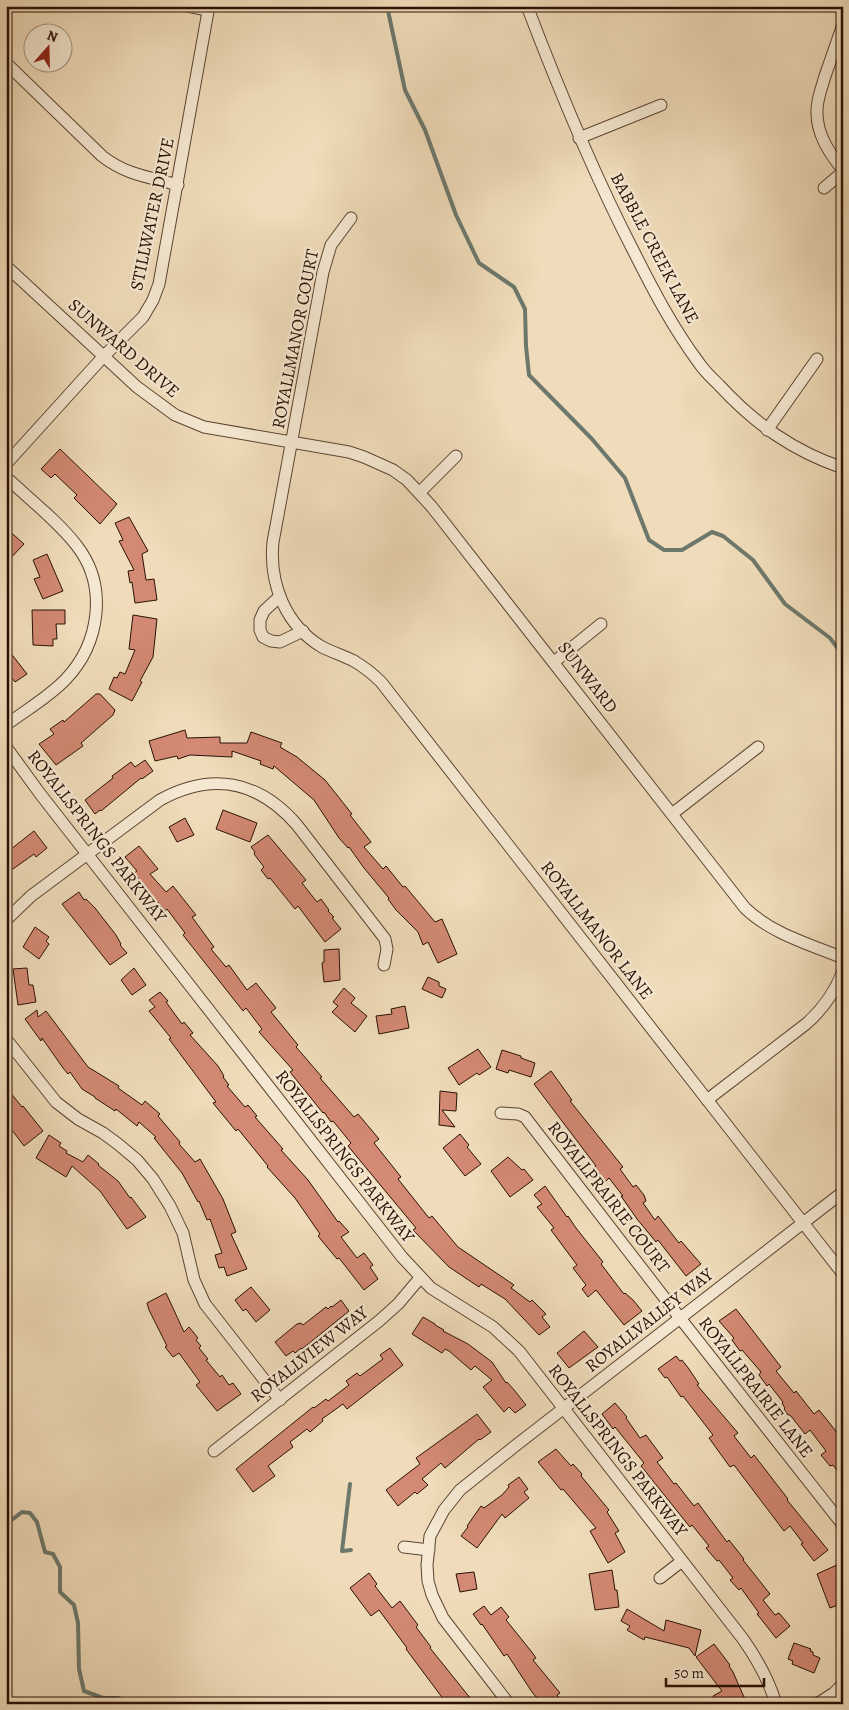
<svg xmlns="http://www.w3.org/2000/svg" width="849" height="1710" font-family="Alegreya,serif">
<rect width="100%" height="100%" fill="#f0dcba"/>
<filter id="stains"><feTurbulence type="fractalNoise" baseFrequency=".004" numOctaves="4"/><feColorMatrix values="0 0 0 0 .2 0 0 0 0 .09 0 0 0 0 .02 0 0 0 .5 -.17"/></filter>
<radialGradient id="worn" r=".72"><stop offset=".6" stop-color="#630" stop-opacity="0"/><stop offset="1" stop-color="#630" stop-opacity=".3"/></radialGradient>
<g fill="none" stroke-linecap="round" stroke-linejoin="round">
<g stroke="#6d786c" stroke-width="4">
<polyline points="387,6 405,90 425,130 456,215 479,263 514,287 525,309 526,346 529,375 592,439 625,478 649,540 664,550 682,550 712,532 723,536 753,560 785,604 830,638 843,655"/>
<polyline points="6,1520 13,1519 22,1512 30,1513 37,1522 45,1552 53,1554 60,1567 60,1592 74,1605 78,1623 79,1669 84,1691 103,1698 118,1698 132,1704"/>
<polyline points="342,1551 350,1484"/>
<polyline points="343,1551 351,1550"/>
</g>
</g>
<g fill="#d38973" stroke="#2a1105">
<polygon points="60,449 117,504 100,524 74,498 77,495 55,474 51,478 41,469"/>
<polygon points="129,517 148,551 142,554 146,580 154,579 157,600 135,603 132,582 130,583 128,571 134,570 119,541 123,540 115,523"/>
<polygon points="6,528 24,544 6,563"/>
<polygon points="47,554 63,591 43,599 34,579 40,577 33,560"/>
<polygon points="32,610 65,610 65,624 56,624 57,639 53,639 53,646 33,645"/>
<polygon points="133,615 157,619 153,657 140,681 142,682 132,701 109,689 114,677 117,678 120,672 125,674 135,650 129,649"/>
<polygon points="6,647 27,674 15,682 12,678 6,682"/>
<polygon points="96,694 100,694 115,710 113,715 81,743 83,746 56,765 39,744 54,734 50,729 63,720 64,722"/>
<polygon points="185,730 187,738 220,737 220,743 247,743 251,732 282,743 280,747 297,757 325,780 352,814 350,815 371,842 364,847 383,869 386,866 403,887 405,886 435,922 442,919 457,954 438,963 428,942 423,945 418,932 396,910 388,899 389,898 364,868 349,847 348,848 339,838 314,800 274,766 273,769 260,764 261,761 232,751 232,757 190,755 178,759 177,756 155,761 149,741"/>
<polygon points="145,760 153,771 142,779 141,778 101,811 100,810 95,814 85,800 113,778 112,776 131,762 135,767"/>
<polygon points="223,810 257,823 250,842 216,829"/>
<polygon points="185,818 194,835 177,842 169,827"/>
<polygon points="34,831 47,848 36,857 34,854 6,874 6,853"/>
<polygon points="268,835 306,880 302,883 317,902 321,899 329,910 328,911 334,917 332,918 341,929 325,942 298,906 295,909 270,878 268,879 261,870 264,867 254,854 255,852 251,847"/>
<polygon points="139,846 158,869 150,874 166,892 173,886 196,915 192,917 214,947 211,949 226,967 229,965 247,990 256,983 276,1008 271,1012 298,1045 296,1047 322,1077 320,1078 354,1117 358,1114 379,1139 374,1143 401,1177 398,1179 429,1218 432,1216 458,1247 514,1285 511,1288 530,1302 532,1300 546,1314 542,1317 550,1327 539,1335 505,1299 481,1284 479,1287 449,1267 413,1230 416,1228 348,1146 351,1143 333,1121 331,1122 324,1112 323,1113 290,1072 293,1070 259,1032 262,1029 246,1008 243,1011 183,935 185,933 167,909 165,911 134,873 137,871 125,857"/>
<polygon points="79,892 84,900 86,899 95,908 116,935 121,944 120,945 127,953 110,965 62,904"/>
<polygon points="35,927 49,937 46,941 49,944 39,959 23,947"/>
<polygon points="339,949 340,980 324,982 322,963 324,962 324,950"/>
<polygon points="27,968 29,985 33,985 36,1002 18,1005 13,969"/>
<polygon points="134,968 146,985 132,995 121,980"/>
<polygon points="428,977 439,982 439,986 446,989 442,998 422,989"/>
<polygon points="344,988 355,998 351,1003 367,1016 355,1032 332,1012 338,1006 333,1002"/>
<polygon points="160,992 168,1001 166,1002 182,1024 184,1022 193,1033 190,1035 218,1066 224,1076 223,1077 229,1085 227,1086 245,1107 248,1105 257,1116 255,1117 283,1149 281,1150 308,1180 338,1222 339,1221 349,1232 341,1237 357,1258 364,1253 373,1265 370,1267 378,1279 364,1290 339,1258 337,1259 318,1236 320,1234 295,1198 267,1167 268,1166 238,1129 236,1131 213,1103 216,1102 169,1039 171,1038 149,1011 155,1007 149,1000"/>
<polygon points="405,1006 409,1028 379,1034 376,1016 392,1014 391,1009"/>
<polygon points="37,1010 38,1017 46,1011 88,1067 119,1086 118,1088 142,1105 145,1101 160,1114 158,1116 180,1142 179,1144 195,1162 200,1159 223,1199 236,1232 231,1234 247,1269 227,1276 224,1267 219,1268 215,1255 222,1253 210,1219 207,1220 199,1201 198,1202 182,1173 154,1138 156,1137 139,1122 137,1126 116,1109 115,1111 95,1098 95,1097 82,1089 70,1072 68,1074 63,1068 42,1038 41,1041 25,1019"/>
<polygon points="478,1049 491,1067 479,1075 477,1073 459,1085 448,1068"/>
<polygon points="502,1050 521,1056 521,1058 535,1063 531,1077 509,1070 508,1073 496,1069"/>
<polygon points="551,1071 572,1100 570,1101 623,1167 620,1169 633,1187 636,1185 644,1195 646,1201 643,1203 655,1220 658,1216 679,1243 681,1241 701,1264 686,1276 658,1240 656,1242 637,1219 621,1196 623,1196 609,1178 605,1182 594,1167 596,1166 534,1084"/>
<polygon points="6,1087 22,1107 23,1106 43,1131 24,1146 6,1122"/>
<polygon points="440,1091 457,1093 456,1111 442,1110 455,1127 439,1125"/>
<polygon points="460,1134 469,1145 467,1147 481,1164 465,1176 443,1148"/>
<polygon points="49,1135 61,1143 59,1146 67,1151 66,1153 83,1162 88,1155 99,1164 98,1165 118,1181 130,1198 131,1197 146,1217 127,1229 100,1191 72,1166 66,1177 36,1158"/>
<polygon points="508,1157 522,1170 524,1169 533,1180 510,1197 491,1171"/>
<polygon points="545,1186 567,1217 568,1216 576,1228 603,1262 601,1264 617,1285 624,1294 625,1293 633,1300 642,1311 624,1325 596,1290 588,1297 582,1289 586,1285 573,1268 577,1265 551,1230 554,1228 537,1207 542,1204 534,1195"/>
<polygon points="251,1287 270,1310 256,1322 246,1309 243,1311 235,1300"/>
<polygon points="166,1293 184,1332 189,1327 198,1338 196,1340 201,1346 199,1348 208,1359 206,1360 220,1377 222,1375 229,1385 233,1383 241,1394 217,1411 196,1385 200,1382 179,1353 173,1357 165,1347 167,1346 149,1310 147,1303"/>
<polygon points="341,1300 349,1311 302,1349 301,1348 295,1353 293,1351 286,1356 275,1342 297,1324 301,1323 303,1325 326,1307 328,1309 331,1306 332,1307"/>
<polygon points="736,1309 781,1367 776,1371 794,1393 796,1391 814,1414 819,1410 843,1440 843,1478 833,1465 830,1466 821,1455 826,1451 810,1430 805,1434 791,1416 787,1414 784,1409 785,1408 782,1403 783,1402 769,1384 767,1386 759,1375 761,1372 742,1350 740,1351 732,1340 734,1338 719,1321"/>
<polygon points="423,1317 435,1324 435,1325 444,1330 443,1331 468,1344 492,1362 506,1383 507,1382 515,1391 526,1405 515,1413 509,1407 504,1412 483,1387 492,1380 475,1366 471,1370 449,1351 445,1349 442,1353 412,1334"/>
<polygon points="584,1331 598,1347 569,1368 557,1353"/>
<polygon points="390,1348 403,1365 347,1409 343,1404 322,1419 323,1421 310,1432 307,1429 290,1442 293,1447 268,1466 275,1476 253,1492 236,1469 313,1407 314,1408 326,1399 328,1401 349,1385 346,1381 357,1373 360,1376 383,1359 380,1355"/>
<polygon points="676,1356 680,1361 682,1360 689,1369 699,1384 697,1385 738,1433 734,1436 751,1458 754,1455 788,1499 787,1500 828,1550 814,1561 801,1544 803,1543 790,1526 784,1531 734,1465 730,1467 709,1438 713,1435 683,1396 681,1397 667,1377 665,1378 658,1369"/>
<polygon points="615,1403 627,1417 626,1418 640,1438 646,1435 663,1458 657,1462 674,1484 676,1483 694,1506 698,1503 727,1542 729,1540 744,1559 743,1560 770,1594 763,1600 775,1615 779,1613 790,1626 776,1638 757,1614 759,1613 741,1588 739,1590 730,1580 733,1578 719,1560 717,1561 706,1548 709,1546 692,1525 690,1527 641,1466 644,1463 615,1427 613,1429 602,1414"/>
<polygon points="477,1414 491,1432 480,1440 479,1439 445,1468 441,1463 422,1479 428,1485 417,1494 415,1492 398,1506 386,1490 420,1464 416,1458"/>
<polygon points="556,1449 571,1466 573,1464 582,1474 581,1476 609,1510 607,1512 619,1531 615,1533 625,1552 608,1563 590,1531 596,1528 563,1489 561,1490 538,1462"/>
<polygon points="519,1477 528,1489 524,1492 529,1498 505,1518 502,1514 477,1548 461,1536 468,1527 467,1526 481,1506 484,1508 502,1495 509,1487 508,1485"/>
<polygon points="839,1564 843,1573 843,1603 830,1608 817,1574"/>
<polygon points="612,1570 615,1590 617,1590 619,1607 595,1610 589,1574"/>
<polygon points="474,1572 477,1589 460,1592 456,1574"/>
<polygon points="369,1573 377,1584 375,1586 392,1608 400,1601 418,1625 416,1627 431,1647 430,1648 475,1704 447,1704 406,1649 407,1648 379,1610 371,1616 350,1588"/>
<polygon points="484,1606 491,1615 501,1607 509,1617 506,1620 531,1651 536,1658 533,1660 560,1693 557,1695 563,1704 542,1704 532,1692 507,1654 504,1656 482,1624 481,1625 473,1614"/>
<polygon points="627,1609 664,1631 666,1620 701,1630 695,1656 689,1648 645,1637 644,1640 627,1630 630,1626 621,1621"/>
<polygon points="794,1643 811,1649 810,1651 813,1652 813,1655 820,1658 814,1673 792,1664 793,1661 788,1659"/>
<polygon points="714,1644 730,1665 729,1666 733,1672 747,1704 717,1704 713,1696 722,1691 696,1657"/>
</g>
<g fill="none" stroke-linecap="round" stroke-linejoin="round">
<defs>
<g id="minor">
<polyline points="187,6 208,10"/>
<path d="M527 6C559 90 593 173 634 252 653 290 673 328 699 363 704 371 712 378 719 385 755 424 793 451 843 468"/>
<path d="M843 24C837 42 831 59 825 76 822 87 817 99 817 110 816 133 829 153 843 170"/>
<path d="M6 63 102 156C126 175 149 177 178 185"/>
<polyline points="579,138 661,105"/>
<polyline points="824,188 843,172"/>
<path d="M351 218 331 245 323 272 273 542C269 583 285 625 322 647 332 652 344 656 354 661 364 667 373 674 381 682L843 1274"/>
<path d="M6 266 137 387 175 415 204 427 349 452 364 457 393 470 407 480 432 507 745 908C772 934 809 944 843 958"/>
<polyline points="767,430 817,359"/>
<polyline points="6,464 103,357 143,317 153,300 159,284 209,6"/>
<path d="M6 477C29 499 58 521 77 546 108 586 100 643 66 679 49 697 26 710 6 725"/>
<polyline points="420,492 456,456"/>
<polyline points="279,597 264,611 260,620 260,630 263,637 271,641 280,642 303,631"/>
<polyline points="554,662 601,624"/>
<path d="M6 747 41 795 402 1257 431 1288 493 1327 519 1351 743 1639C757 1659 769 1680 776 1704"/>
<polyline points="672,814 758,747"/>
<path d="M6 920 31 896 160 800C211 772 258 780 297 825L385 939 387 949 384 965"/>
<polyline points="6,1039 56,1102 78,1119 103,1133 118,1144 137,1160 153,1179 170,1206 183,1233 194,1280 205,1304 280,1400"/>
<path d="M707 1100 806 1024C823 1009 835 992 843 971"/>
<polyline points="501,1113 518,1114 525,1117 680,1318 843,1525"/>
<polyline points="214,1451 379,1321 398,1304 420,1278"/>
<polyline points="404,1547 429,1550"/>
<polyline points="660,1578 682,1561"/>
<polyline points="509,1704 443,1618 432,1595 428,1581 427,1565 430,1536 444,1510 460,1490 515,1446 843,1192"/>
<polyline points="817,1704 834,1693 843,1684"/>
</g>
</defs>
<use href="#minor" stroke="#5c4432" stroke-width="13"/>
<use href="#minor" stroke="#f5e8d2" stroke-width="11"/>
</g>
<g text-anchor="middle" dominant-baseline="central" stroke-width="4.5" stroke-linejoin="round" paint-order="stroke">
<g font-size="18" fill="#2a1105" stroke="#f5e8d2">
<text transform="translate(152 214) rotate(-78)">STILLWATER DRIVE</text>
<text transform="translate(655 248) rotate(62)">BABBLE CREEK LANE</text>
<text transform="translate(295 339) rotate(-79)">ROYALLMANOR COURT</text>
<text transform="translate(124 348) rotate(41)">SUNWARD DRIVE</text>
<text transform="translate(588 677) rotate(52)">SUNWARD</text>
<text transform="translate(97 836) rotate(52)">ROYALLSPRINGS PARKWAY</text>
<text transform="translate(597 930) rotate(52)">ROYALLMANOR LANE</text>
<text transform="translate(345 1156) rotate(52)">ROYALLSPRINGS PARKWAY</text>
<text transform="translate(609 1197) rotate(52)">ROYALLPRAIRIE COURT</text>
<text transform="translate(649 1320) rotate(-38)">ROYALLVALLEY WAY</text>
<text transform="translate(309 1354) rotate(-38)">ROYALLVIEW WAY</text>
<text transform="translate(756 1387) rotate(52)">ROYALLPRAIRIE LANE</text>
<text transform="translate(618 1450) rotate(52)">ROYALLSPRINGS PARKWAY</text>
</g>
</g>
<rect width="849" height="1710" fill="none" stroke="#f0dcba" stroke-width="25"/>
<rect x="8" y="8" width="834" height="1695" fill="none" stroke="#2a1105" stroke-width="2.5"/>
<rect x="12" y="12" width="824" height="1685" fill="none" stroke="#2a1105"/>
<g transform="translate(48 48) rotate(20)"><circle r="24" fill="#f5e8d2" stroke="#a49280"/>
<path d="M0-4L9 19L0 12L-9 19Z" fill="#8f2418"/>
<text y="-8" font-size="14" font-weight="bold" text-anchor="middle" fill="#2a1105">N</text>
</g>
<path d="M666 1678v8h98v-8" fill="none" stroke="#2a1105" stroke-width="2.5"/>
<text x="674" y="1678" font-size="15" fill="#2a1105" stroke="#f5e8d2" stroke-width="4" paint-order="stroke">50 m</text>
<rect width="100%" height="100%" filter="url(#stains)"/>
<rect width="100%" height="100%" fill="url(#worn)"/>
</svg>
